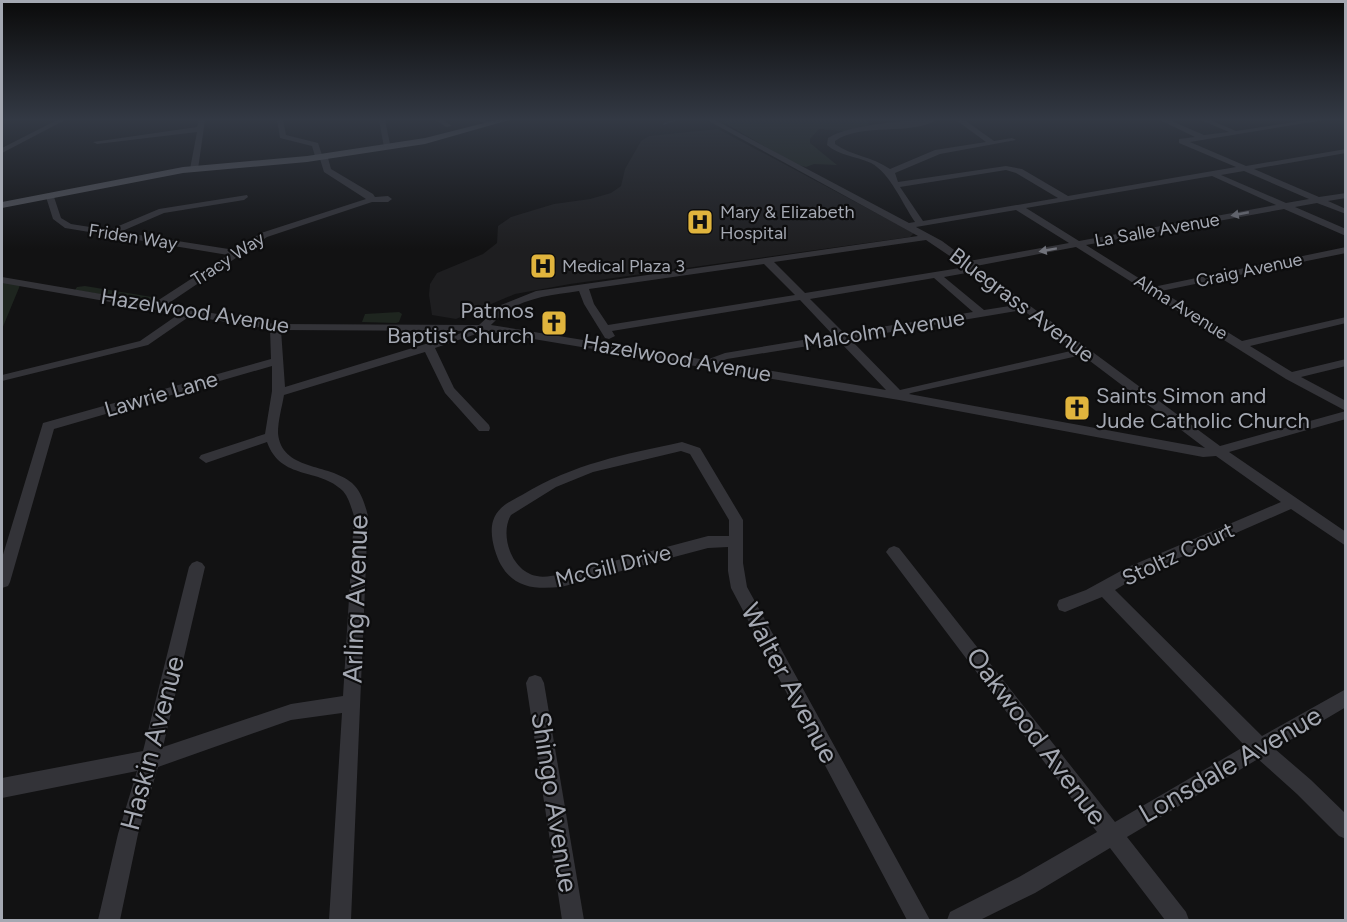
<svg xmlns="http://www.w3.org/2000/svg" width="1347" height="922" font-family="Figtree,sans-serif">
<rect width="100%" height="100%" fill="#121213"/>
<polygon fill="#1e1e20" points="718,129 914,233 910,237 570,284 515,294 456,319 432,315 429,295 430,284 437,273 483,254 497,243 498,226 511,217 554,204 590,199 611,193 621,186 625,169 641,141 649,136"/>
<g fill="#1e251f">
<polygon points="731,120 868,120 869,125 844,131 819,129 810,139 810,143 837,165 814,164 806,167 795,164 723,122"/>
<polygon points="2,280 21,283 2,329"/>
<polygon points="85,286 152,297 158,299 149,302 75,290 77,287"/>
<polygon points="399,312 402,314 399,322 396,323 362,322 365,314"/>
</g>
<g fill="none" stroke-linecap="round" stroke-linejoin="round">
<polyline stroke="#2c333a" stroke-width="1.5" points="664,124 675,120"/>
<g fill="#333338" fill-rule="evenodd">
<polygon points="57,120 65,120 2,153 2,148"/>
<polygon points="199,120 205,120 198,169 194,171 190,169 197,132 97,144 93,142 197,127"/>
<path d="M277 120H283L286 135 318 143 322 155 328 158 331 169 373 194 375 197 388 196 392 199 388 202H372L267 237 166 305 275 324 479 325 501 305 536 291 918 236 707 120H715L909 223 915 222C902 203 890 173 871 163 856 156 840 156 827 145L828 138C849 124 910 120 936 120 911 136 862 122 835 141V144C852 156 871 156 890 169L935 150 986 142 956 120 966 121 994 141 1012 138 1016 140 940 154 895 173 898 182 1006 166 1022 169 1068 196 1236 167 1179 143V139L1195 137 1160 120H1169L1204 135 1229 132 1201 120H1210L1236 131 1308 120H1324L1190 142 1246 166 1346 149V153L1254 169 1319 197 1346 193V198L1328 201 1346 209V214L1317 203 1295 207 1346 229V236L1284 209 1086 245 1153 287 1346 247V253L1161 291 1242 341 1346 317V323L1250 346 1292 372 1346 359V366L1301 377 1346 401V411L1286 379 1076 247 976 266 1220 446 1346 411V419L1229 452 1346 532V546L1291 509 1140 575 1115 590 1262 736 1346 689V707L1275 749 1311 780 1346 814V839L1339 836 1297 794 1258 759 1127 837 1186 912 1189 920H1165L1110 848 1035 893 980 920H947L950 912 1019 877 1097 832 889 556 886 552 889 548 894 546 899 548 1115 822 1245 746 1102 597 1065 612 1059 610 1057 605 1059 600 1086 590 1128 567 1281 502 1216 456 1203 457 899 400 485 331 435 348 454 388 489 425 490 428 489 431H479L445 393 425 352 284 395C282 407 278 420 278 433 281 471 329 463 352 483 361 491 365 504 368 516L351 920H329L342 713 291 720 158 767 138 834 120 920H98L118 834 137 771 2 798V778L143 751 189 567 192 563 197 561 202 563 205 567 163 747 291 704 343 696 354 516C351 507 349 498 343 491 319 467 281 481 267 442L206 463 199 458 201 455 265 434 272 391V366L54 429 10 582 8 586 2 588V558L43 423 271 359 270 329 190 316 148 345 2 381V375L140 341 179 314 2 283V277L154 303 228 255 65 228 53 219 46 197 50 194 54 197 61 218 71 224 109 230 159 209 247 195 248 197 244 200 164 213 120 232 235 250 261 233 366 199 324 172 320 159 315 156 312 146 280 138ZM1006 170 1016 173 1058 198 923 221 900 187ZM1244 171 1309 199 1286 203 1221 175ZM1212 176 1276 205 1079 241 1026 208ZM1016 210 1069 243 969 261 942 241 916 227ZM926 240 966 267 805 293 774 262ZM764 264 795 295 608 325 594 304 589 289ZM972 272 1016 305 984 310 944 277ZM934 278 973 312 844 333 810 299ZM579 291 584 304 605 338 609 339 615 336 612 331 800 300 833 335 725 353 706 360 491 325C515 298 546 296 579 291ZM1023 310 1075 350 900 390 850 339ZM281 330 468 331 285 387ZM839 341 886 390 719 362 727 359ZM1082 355 1205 448 909 394 911 393Z"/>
<polygon points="379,120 385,120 391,149 384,147"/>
<polygon points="436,120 443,120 452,126 446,127"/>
<polygon points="478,120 486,120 493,124 487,125"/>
<path d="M682 442 700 448 743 520V563L747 587 930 920H907L731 588 728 571V547L708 548 561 587C536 589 515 589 501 565 495 554 489 534 493 521 497 507 511 501 522 495 575 463 623 455 682 442ZM681 451 690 454 729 520V536H708L561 575C554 575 544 578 537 576 512 572 499 535 511 515L556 487 593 472Z"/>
<polygon points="535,675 541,677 544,683 584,920 562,920 526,683 529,677"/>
</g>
<polygon fill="#4f5056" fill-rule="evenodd" points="496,120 509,120 425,144 307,162 183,173 2,208 2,202 183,167 307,156 425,138"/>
</g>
<defs><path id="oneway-solid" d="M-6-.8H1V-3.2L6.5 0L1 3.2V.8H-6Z" transform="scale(1.5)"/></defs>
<g fill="#71737b">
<use href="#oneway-solid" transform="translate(1240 214) rotate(169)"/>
<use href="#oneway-solid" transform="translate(1048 250) rotate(170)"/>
</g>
<linearGradient id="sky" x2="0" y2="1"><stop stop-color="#0a0a0a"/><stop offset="0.48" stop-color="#333944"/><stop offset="1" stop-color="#333944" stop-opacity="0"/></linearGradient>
<rect width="1347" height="249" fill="url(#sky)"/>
<defs>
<symbol id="hospital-square" viewBox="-11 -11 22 22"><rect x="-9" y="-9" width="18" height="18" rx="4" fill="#e0b43d" stroke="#0d0d0e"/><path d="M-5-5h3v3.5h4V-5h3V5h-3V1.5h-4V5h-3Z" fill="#111"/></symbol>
<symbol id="church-square" viewBox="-11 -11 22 22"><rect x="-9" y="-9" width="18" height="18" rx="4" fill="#e0b43d" stroke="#0d0d0e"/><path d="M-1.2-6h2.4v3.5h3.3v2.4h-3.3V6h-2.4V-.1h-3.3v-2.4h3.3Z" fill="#111"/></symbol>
</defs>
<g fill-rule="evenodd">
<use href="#hospital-square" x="685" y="207" width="30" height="30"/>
<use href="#hospital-square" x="528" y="251" width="30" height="30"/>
<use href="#church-square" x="539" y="308" width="30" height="30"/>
<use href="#church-square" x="1062" y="393" width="30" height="30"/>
</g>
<g text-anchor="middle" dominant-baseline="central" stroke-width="4.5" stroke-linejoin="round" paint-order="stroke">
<g font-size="18" fill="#a4a8b2" stroke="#0d0d0e" text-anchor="start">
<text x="720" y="212">Mary &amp; Elizabeth<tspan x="720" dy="21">Hospital</tspan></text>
<text x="562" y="266">Medical Plaza 3</text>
</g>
<g font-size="18" fill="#a4a8b2" stroke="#0d0d0e">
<text transform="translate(1157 230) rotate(-10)">La Salle Avenue</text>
<text transform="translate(133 237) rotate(9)">Friden Way</text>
<text transform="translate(228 259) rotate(-33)">Tracy Way</text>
<text transform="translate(1249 270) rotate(-12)">Craig Avenue</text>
<text transform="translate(1181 307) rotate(32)">Alma Avenue</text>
</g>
<g font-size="22" fill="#a4a8b2" stroke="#0d0d0e">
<text transform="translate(1022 305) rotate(37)">Bluegrass Avenue</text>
<text transform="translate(195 311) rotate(9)">Hazelwood Avenue</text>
<text transform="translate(884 330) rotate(-9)">Malcolm Avenue</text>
<text transform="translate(677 358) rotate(10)">Hazelwood Avenue</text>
<text transform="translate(161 394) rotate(-16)">Lawrie Lane</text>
<text transform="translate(1178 554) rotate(-25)">Stoltz Court</text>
<text transform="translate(613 566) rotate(-14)">McGill Drive</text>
</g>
<g font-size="22" fill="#a4a8b2" stroke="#0d0d0e" text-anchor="end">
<text x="534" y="310">Patmos<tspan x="534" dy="25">Baptist Church</tspan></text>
<text x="1096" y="395" text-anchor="start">Saints Simon and<tspan x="1096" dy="25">Jude Catholic Church</tspan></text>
</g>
<g font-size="27" fill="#a4a8b2" stroke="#0d0d0e">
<text transform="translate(355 599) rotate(-88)">Arling Avenue</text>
<text transform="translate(790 683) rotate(62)">Walter Avenue</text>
<text transform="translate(1037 736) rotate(53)">Oakwood Avenue</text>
<text transform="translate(152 743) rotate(-75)">Haskin Avenue</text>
<text transform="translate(1230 764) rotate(-30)">Lonsdale Avenue</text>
<text transform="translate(555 802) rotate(81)">Shingo Avenue</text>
</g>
</g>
<rect width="1347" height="922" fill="none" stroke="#a4a8b2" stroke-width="6"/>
</svg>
